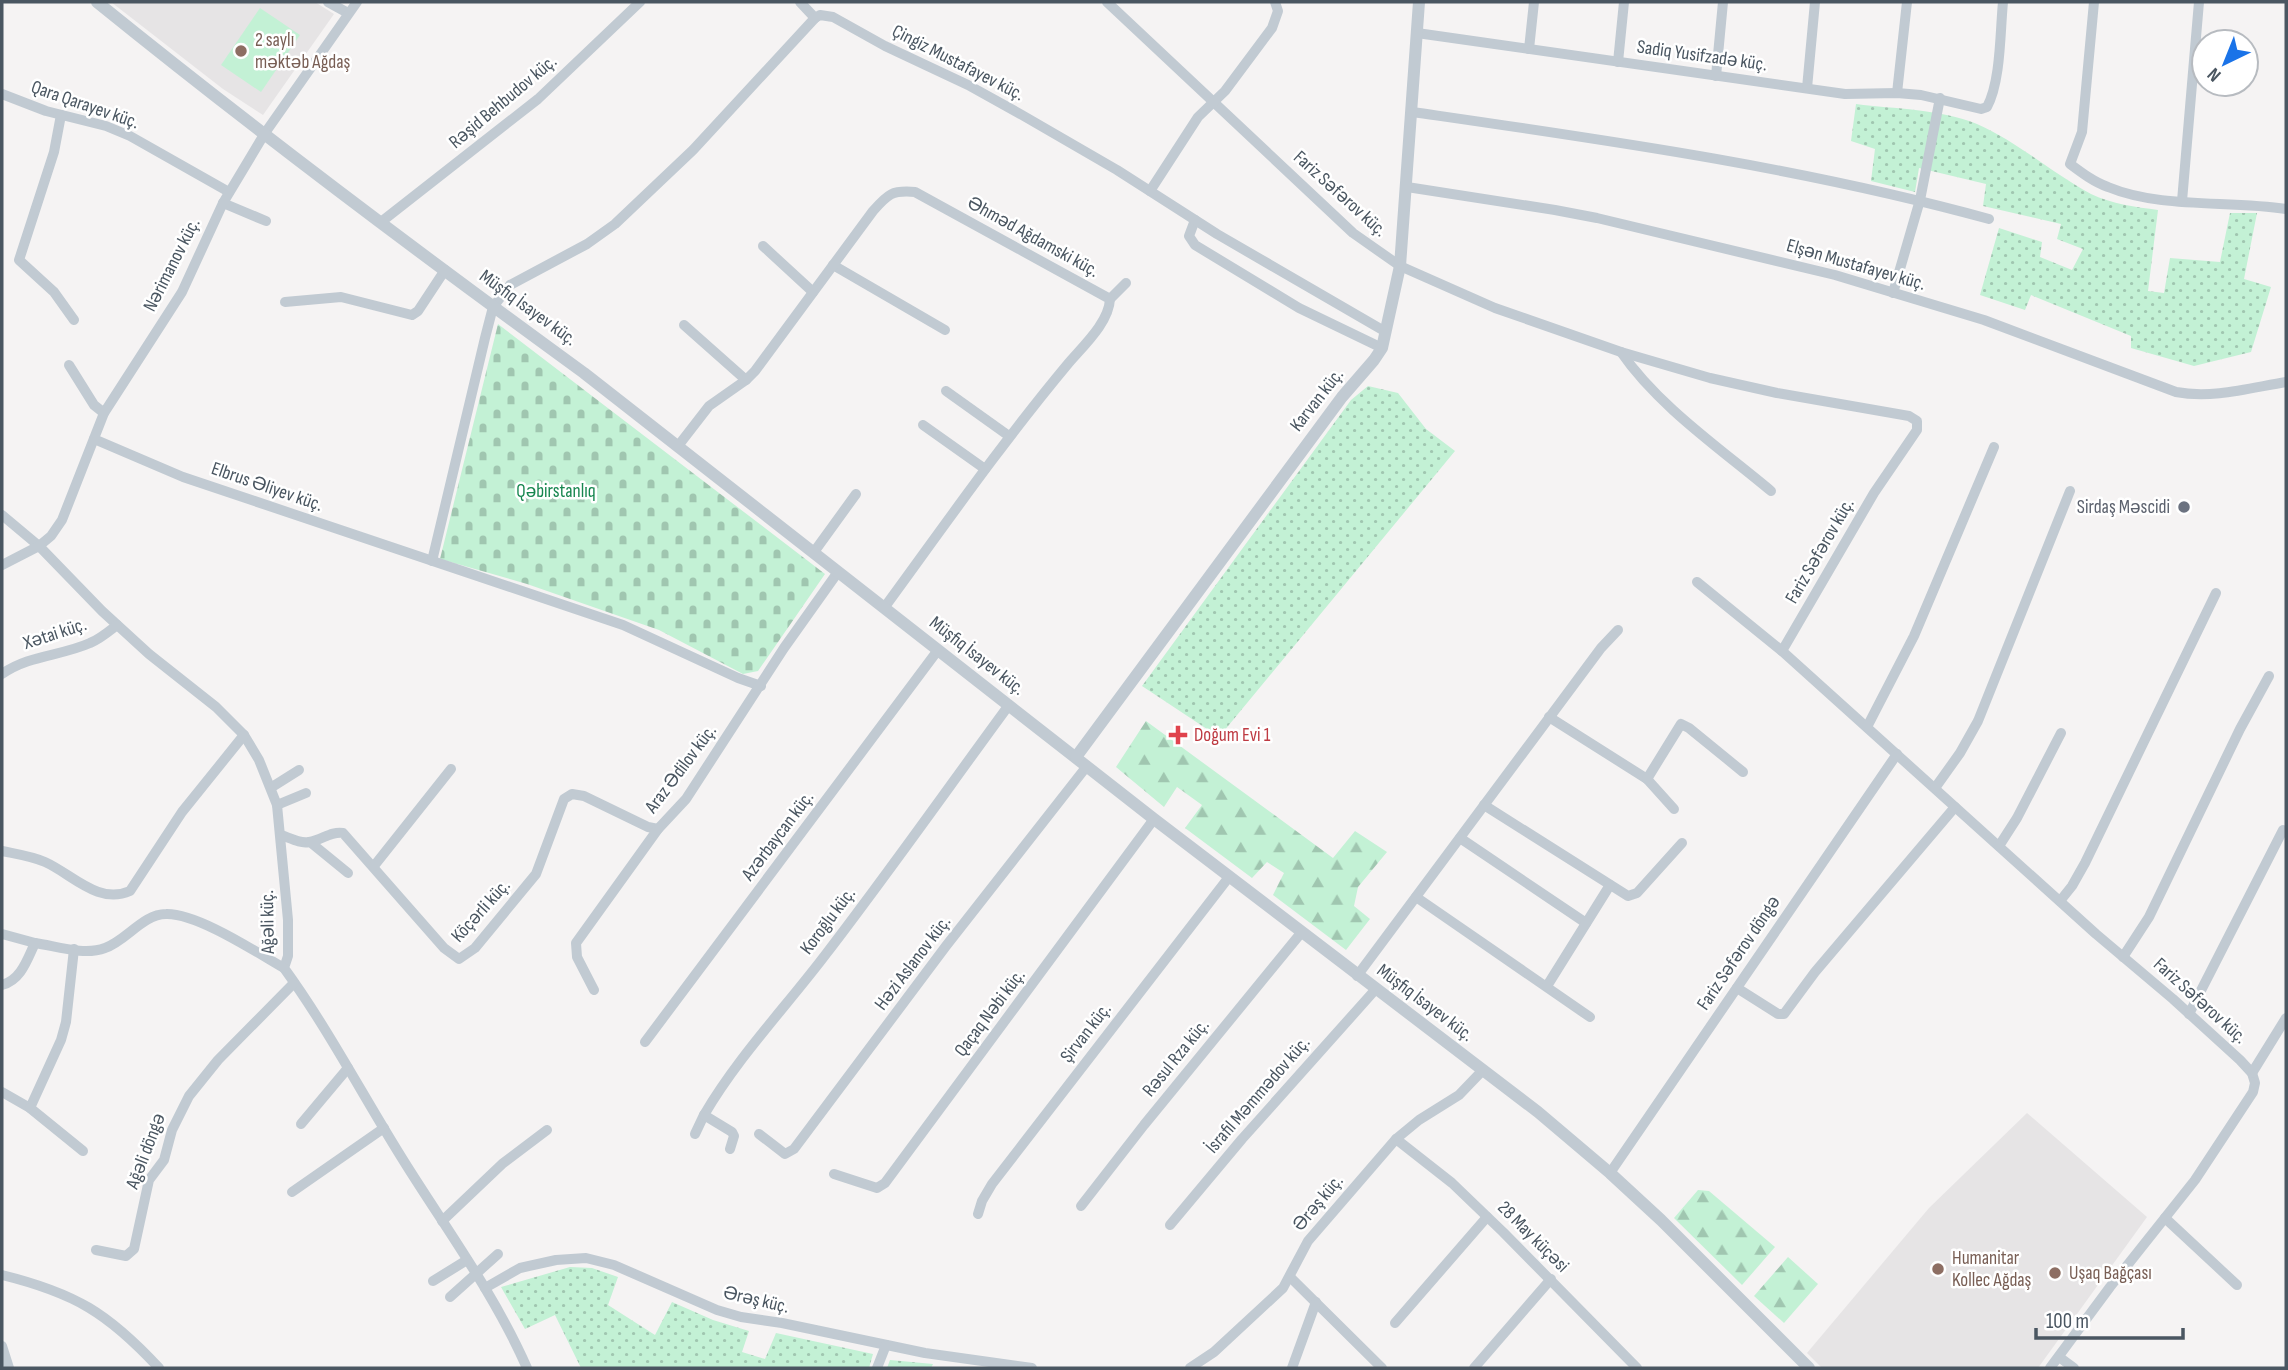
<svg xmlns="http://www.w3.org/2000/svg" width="2288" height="1370" font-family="'Sofia Sans Condensed',sans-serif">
<defs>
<pattern id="grass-dots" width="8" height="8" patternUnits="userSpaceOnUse" patternTransform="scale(1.75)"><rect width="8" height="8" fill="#c3f1d5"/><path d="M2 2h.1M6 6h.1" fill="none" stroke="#a0c6b0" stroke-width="1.8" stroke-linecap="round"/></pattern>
<pattern id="forest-firs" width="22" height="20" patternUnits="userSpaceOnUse" patternTransform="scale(1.75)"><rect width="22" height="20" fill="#c3f1d5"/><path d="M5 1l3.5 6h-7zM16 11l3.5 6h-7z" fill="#a0c6b0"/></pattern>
<pattern id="cemetery-stones" width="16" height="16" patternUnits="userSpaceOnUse" patternTransform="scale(1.75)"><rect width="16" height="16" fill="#c3f1d5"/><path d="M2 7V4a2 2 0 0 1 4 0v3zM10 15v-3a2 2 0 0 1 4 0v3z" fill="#a0c6b0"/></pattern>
</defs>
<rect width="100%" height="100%" fill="#f5f3f3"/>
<g fill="#e6e4e5">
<polygon points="111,2 315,2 334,14 263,115 223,89"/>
<polygon points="2027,1113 2147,1217 2038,1368 1822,1368 1807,1353 1929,1208"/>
</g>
<g fill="url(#grass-dots)">
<path d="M1856 104C1895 109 1940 109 1977 124 2018 142 2052 173 2091 194 2112 204 2136 207 2158 210L2148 291 2164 293 2170 258 2220 262 2230 213H2257L2244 279 2271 287 2251 352 2194 366 2131 348V336L2031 295 2025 310 1980 295 1999 228 2042 242 2040 257 2072 270 2083 249 2057 239 2061 224 1983 206 1986 184 1919 168 1915 192 1871 181 1875 149 1851 141Z"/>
<polygon points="1368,386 1398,393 1426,429 1455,451 1219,737 1142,686 1351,400"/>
<polygon points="570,1267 592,1268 618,1277 608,1305 655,1335 672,1302 713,1320 749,1331 742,1352 765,1359 776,1333 873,1354 869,1368 581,1368 555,1315 525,1329 501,1287"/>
<polygon points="890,1360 933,1364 931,1368 887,1368"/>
</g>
<g fill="url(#forest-firs)">
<polygon points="1146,721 1333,858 1355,831 1387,852 1358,887 1354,906 1370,919 1346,950 1273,895 1284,873 1267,862 1252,878 1185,828 1202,805 1177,787 1164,807 1116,767"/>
<polygon points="1698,1190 1709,1191 1775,1247 1742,1285 1674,1218"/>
<polygon points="1788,1257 1818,1284 1784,1323 1754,1296"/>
</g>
<polygon fill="url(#cemetery-stones)" points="498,324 825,574 758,671 743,674 659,630 527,584 440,559"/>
<polygon fill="#c3f1d5" points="260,8 300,35 261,92 221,65"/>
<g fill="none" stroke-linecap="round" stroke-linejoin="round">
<g stroke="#c1cad2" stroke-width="10">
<polyline points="328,2 348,13"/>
<polyline points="800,2 815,18"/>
<polyline points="1107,2 1353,233 1400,266 1495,308 1621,352 1710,378 1777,393 1909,416 1917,421 1917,430 1874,493 1782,651 2096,934 2173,999 2240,1060 2252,1073 2255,1083 2253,1092 2195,1180 2110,1287 2050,1368"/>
<path d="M2094 2 2082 132 2070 164C2082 173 2094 182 2108 187 2161 209 2229 200 2286 209"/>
<path d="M1417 33 1845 94 1897 93 1921 95 1981 109 1987 107C2001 81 2000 32 2003 2"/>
<polyline points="1529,49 1534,2"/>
<polyline points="1618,62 1624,2"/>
<polyline points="1716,76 1723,2"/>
<polyline points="1807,88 1815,2"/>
<polyline points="1897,93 1907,2"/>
<polyline points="2,94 46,111 106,126 130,136 229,192"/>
<path d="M1413 112C1606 140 1800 167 1989 219"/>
<polyline points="61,115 54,152 19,260 54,292 74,320"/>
<path d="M1407 187 1555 210 1597 218 1835 275 1984 320 2176 392C2212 399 2250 388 2286 382"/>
<polyline points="1150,191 1198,117 1225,91 1272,28 1278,11 1275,2"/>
<polyline points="2182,201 2199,2"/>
<polyline points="223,203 266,221"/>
<polyline points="1195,220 1189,236 1195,245 1299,308 1382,348"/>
<polyline points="381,222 538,99 640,2"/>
<polyline points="763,246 813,292"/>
<polyline points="833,265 945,330"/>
<polyline points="1893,293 1920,200 1940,98"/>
<polyline points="1110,299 1126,283"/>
<polyline points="285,302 341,297 412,315 418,311 445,270"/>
<polyline points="684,325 746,380"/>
<path d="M1621 352C1658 406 1721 449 1771 491"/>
<polyline points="69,365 94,405 104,413"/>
<polyline points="946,391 1009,436"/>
<polyline points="923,425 985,469"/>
<polyline points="94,439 183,477 623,625 738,678 761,686"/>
<path d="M678 446 709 406 746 380 755 371 873 211C888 194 892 190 915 192L1110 299C1109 323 1082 347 1067 365 1002 443 944 526 884 608"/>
<path d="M2 515 39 546 102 611 149 654 216 707 244 735 259 760 277 805 288 920V956L284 968C329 1030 364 1098 405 1163 447 1230 495 1295 527 1368"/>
<polyline points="814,552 856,494"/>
<polyline points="432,561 485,338 493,307 510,285 587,244 615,224 693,150 815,18 820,15 833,17 885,46 968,85 1022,115 1117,170 1217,234 1386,332"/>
<polyline points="2,565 39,546 51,536 62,520 104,413 182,292 223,203 265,133 357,2"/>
<polyline points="1697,582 1782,651"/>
<path d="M2 674C29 655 61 656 90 643 100 639 108 632 117 625"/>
<polyline points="1549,717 1647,779 1681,724 1689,728 1743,772"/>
<polyline points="1867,727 1914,636 1994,447"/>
<polyline points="1647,779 1674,809"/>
<polyline points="272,787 299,770"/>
<polyline points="1935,788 1960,753 1978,721 2070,491"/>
<polyline points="277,805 306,793"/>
<polyline points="1484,805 1628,896 1637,893 1682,843"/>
<path d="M281 835C290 838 300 844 309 842 322 840 331 831 343 833L444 948 459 959 475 948 536 874 564 799 572 794 584 796 648 827 658 829"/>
<polyline points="1460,838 1586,923"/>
<polyline points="310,842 348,873"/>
<polyline points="1999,846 2017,818 2061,733"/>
<path d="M2 851C16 854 31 856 45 862 72 874 98 905 130 891L182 812 244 735"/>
<polyline points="374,866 451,769"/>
<polyline points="1416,897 1590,1017"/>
<polyline points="2060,901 2072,886 2085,863 2216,593"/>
<polyline points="2,934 35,943"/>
<polyline points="2123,957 2149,917 2240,729 2269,676"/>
<polyline points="1357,976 1601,648 1618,630"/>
<path d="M2 985C21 980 27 960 35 943 56 946 84 956 105 948 126 941 143 914 166 914 197 913 256 952 284 968"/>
<polyline points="1547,986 1610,885"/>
<polyline points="1737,988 1778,1014 1784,1014 1815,972 1955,807"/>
<polyline points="594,990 577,957 576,943 658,829 686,799 784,648 838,572"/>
<polyline points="2189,1014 2283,830"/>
<polyline points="645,1042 938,650"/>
<polyline points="2252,1073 2286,1018"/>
<polyline points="2,1092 30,1108 61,1040 66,1022 74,949"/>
<polyline points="30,1108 83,1151"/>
<polyline points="301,1124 348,1068"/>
<polyline points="695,1134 704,1115"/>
<polyline points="759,1134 785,1154 794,1149 946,946 1087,766"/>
<polyline points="1396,1139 1452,1183 1503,1232 1637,1368"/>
<path d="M730 1149 734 1136 732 1132 704 1115C738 1057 785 1008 826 954 889 872 948 788 1009 705"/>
<polyline points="1610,1173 1897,754"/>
<polyline points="834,1174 877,1188 885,1183 1154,819"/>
<polyline points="292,1192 384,1128"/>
<polyline points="1081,1206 1144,1125 1301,933"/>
<polyline points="978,1214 982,1201 992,1184 1229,877"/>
<polyline points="2165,1218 2237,1285"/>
<polyline points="442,1221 502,1164 547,1130"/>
<polyline points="1170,1225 1242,1139 1375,990"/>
<polyline points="96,1250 126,1256 134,1249 149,1180 164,1160 172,1130 189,1096 218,1060 294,983"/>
<path d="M2 1275C75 1293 108 1313 159 1368"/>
<polyline points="1290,1277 1382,1368"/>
<polyline points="433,1281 467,1260"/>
<polyline points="485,1288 520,1268 556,1260 586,1258 614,1265 717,1310 741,1317 782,1323 925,1353 1032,1368"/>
<polyline points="450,1297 498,1254"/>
<polyline points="1395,1323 1487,1217"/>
<polyline points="2,1346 9,1368"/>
<polyline points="2059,1357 2074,1368"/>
<polyline points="877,1368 886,1345"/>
<polyline points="1190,1368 1214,1352 1283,1288 1308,1241 1396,1139 1419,1120 1459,1095 1483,1070"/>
<polyline points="1292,1368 1316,1302"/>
<polyline points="1474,1368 1551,1279"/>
</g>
<g stroke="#c1cad2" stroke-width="12">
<path d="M97 2C255 130 419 253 584 373L1154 819 1538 1112 1610 1173 1661 1220 1809 1368"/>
<polyline points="1076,757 1342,397 1374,360 1382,348 1400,266 1419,2"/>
</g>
</g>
<g fill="#8d6e63" stroke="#fff" stroke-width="2.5">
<circle cx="241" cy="51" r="7"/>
<circle cx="1938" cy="1269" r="7"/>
<circle cx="2055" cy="1273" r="7"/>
</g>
<circle fill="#6b7280" stroke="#fff" stroke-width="2.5" cx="2184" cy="507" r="7"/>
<path fill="#e0444e" stroke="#fff" stroke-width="2.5" d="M1174.5 724.5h7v7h7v7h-7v7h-7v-7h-7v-7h7z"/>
<g text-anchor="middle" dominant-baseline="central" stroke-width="5" stroke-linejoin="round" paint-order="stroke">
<g font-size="19" fill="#785e54" stroke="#fff" text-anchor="start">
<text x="255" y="40">2 saylı<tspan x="255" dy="22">məktəb Ağdaş</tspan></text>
<text x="1952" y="1258">Humanitar<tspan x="1952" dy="22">Kollec Ağdaş</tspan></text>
<text x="2069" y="1273">Uşaq Bağçası</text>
</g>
<g font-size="19" fill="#4a5661" stroke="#fff">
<text transform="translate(1702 56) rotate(8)">Sadiq Yusifzadə küç.</text>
<text transform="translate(958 63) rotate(27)">Çingiz Mustafayev küç.</text>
<text transform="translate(503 102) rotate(-40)">Rəşid Behbudov küç.</text>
<text transform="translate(85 105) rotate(19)">Qara Qarayev küç.</text>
<text transform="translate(1340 194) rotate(42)">Fariz Səfərov küç.</text>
<text transform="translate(1033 237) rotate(29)">Əhməd Ağdamski küç.</text>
<text transform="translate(172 265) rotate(-63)">Nərimanov küç.</text>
<text transform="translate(1856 265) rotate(16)">Elşən Mustafayev küç.</text>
<text transform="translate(528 308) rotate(36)">Müşfiq İsayev küç.</text>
<text transform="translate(1317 400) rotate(-52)">Karvan küç.</text>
<text transform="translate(267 487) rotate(19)">Elbrus Əliyev küç.</text>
<text transform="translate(1820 551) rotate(-60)">Fariz Səfərov küç.</text>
<text transform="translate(55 634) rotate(-18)">Xətai küç.</text>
<text transform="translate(977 656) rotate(38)">Müşfiq İsayev küç.</text>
<text transform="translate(681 769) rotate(-53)">Araz Ədilov küç.</text>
<text transform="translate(778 836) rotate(-53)">Azərbaycan küç.</text>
<text transform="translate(481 911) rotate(-48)">Köçərli küç.</text>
<text transform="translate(828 921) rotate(-53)">Koroğlu küç.</text>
<text transform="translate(268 922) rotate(-91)">Ağəli küç.</text>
<text transform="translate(1739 953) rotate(-56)">Fariz Səfərov döngə</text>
<text transform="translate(913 963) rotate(-53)">Həzi Aslanov küç.</text>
<text transform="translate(2200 1001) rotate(42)">Fariz Səfərov küç.</text>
<text transform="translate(1425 1003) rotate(37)">Müşfiq İsayev küç.</text>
<text transform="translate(990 1013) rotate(-53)">Qaçaq Nəbi küç.</text>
<text transform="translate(1086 1033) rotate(-52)">Şirvan küç.</text>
<text transform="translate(1176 1058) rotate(-51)">Rəsul Rza küç.</text>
<text transform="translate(1258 1095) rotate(-49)">İsrafil Məmmədov küç.</text>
<text transform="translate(146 1151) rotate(-69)">Ağəli döngə</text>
<text transform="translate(1318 1203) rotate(-50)">Ərəş küç.</text>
<text transform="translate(1533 1237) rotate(45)">28 May küçəsi</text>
<text transform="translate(756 1300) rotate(13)">Ərəş küç.</text>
</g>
<g font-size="19" fill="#17864f" stroke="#fff">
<text x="556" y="491">Qəbirstanlıq</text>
</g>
<g font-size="19" fill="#5b616d" stroke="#fff" text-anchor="end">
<text x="2170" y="507">Sirdaş Məscidi</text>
</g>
<g font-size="19" fill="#be3a42" stroke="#fff" text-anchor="start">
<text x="1194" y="735">Doğum Evi 1</text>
</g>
</g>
<rect width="2288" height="1370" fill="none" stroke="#4a5661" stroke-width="7"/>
<g transform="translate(2225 63) rotate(223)"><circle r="33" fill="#ffffff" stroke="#b7bbc0" stroke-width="2"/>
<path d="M0-5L12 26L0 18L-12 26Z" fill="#1a73e8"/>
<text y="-10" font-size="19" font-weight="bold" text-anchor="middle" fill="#4a5661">N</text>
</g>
<path d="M2036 1328v10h147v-10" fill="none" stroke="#4a5661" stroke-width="3.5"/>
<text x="2046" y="1328" font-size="21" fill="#4a5661" stroke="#ffffff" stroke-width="5" paint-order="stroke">100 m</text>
</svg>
